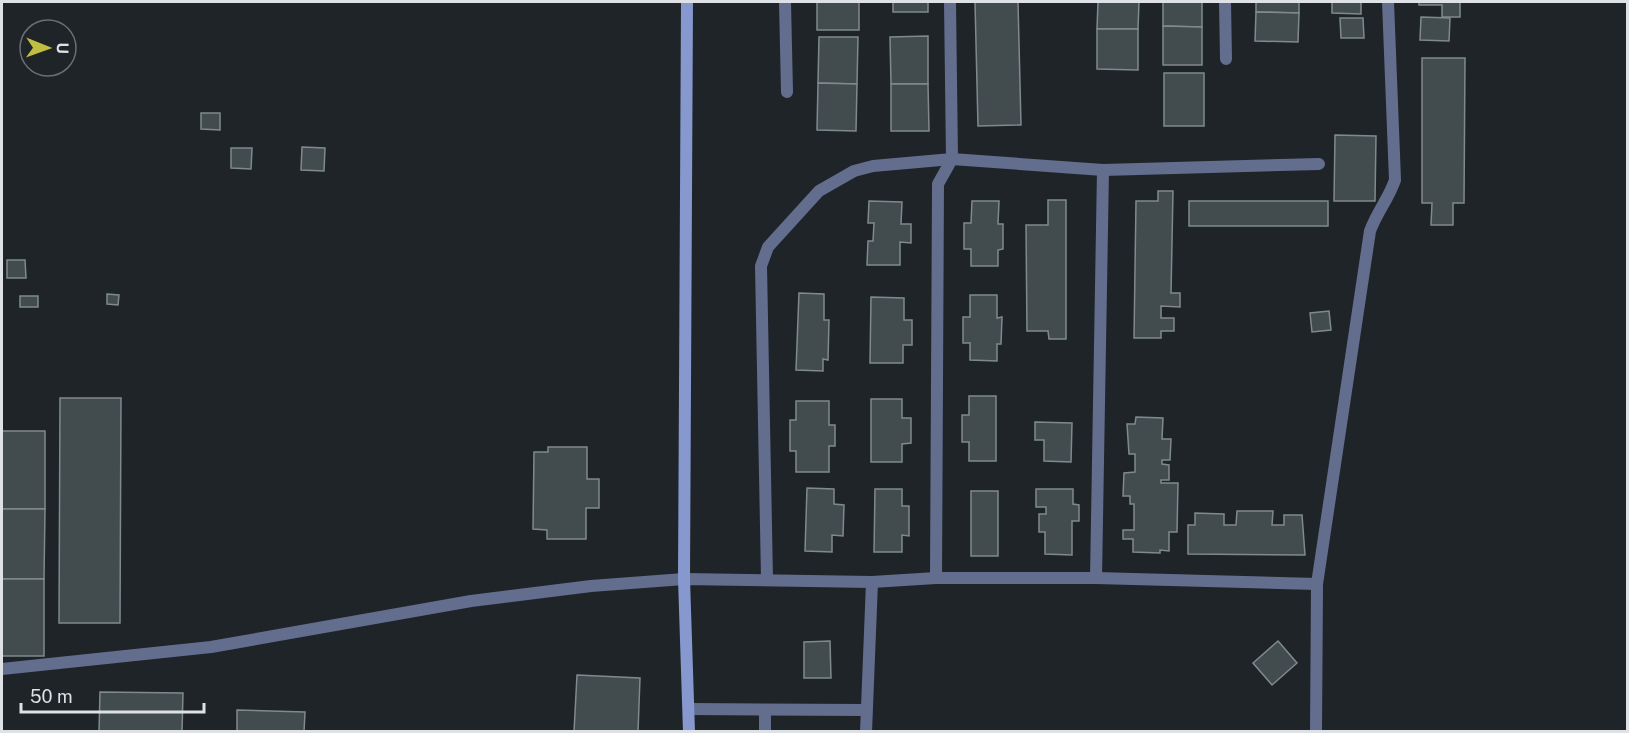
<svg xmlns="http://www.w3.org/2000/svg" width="1629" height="733" font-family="'Public Sans',sans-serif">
<rect width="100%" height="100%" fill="#1f2429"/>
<g fill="#424b4e" stroke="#808a8d" stroke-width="1.5">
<rect x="817" y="2" width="42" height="28"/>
<rect x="893" y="2" width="35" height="10"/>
<polygon points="975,2 1018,2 1021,125 978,126"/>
<polygon points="1098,2 1139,2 1138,29 1097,29"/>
<polygon points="1163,2 1202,2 1202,27 1163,26"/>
<polygon points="1256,2 1299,2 1299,13 1256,12"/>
<polygon points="1332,2 1361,2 1361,14 1332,13"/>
<polygon points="1419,2 1460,2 1460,17 1442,17 1442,5 1419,5"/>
<polygon points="1256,12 1299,13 1298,42 1255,41"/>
<polygon points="1421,17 1450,18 1449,41 1420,40"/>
<polygon points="1340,18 1363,18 1364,38 1341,38"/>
<polygon points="1163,26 1202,27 1202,65 1163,65"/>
<polygon points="1097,29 1138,29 1138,70 1097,69"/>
<polygon points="928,36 928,84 891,84 890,37"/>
<polygon points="819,37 858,37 857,84 818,83"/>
<polygon points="1422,58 1465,58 1464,203 1453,203 1453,225 1431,225 1432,203 1422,203"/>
<rect x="1164" y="73" width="40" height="53"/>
<polygon points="818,83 857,84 856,131 817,130"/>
<polygon points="891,84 928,84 929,131 891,131"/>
<polygon points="201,113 220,113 220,130 201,129"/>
<polygon points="1335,135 1376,136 1375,201 1334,201"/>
<polygon points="302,147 325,148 324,171 301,170"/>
<polygon points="231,148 252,148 251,169 231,168"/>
<polygon points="1158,191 1173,191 1171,293 1180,293 1180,307 1161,306 1161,318 1174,318 1174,331 1161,331 1161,338 1134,338 1136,201 1158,201"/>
<polygon points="1048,200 1066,200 1066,339 1049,339 1048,331 1027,331 1026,225 1048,225"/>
<polygon points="869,201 902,202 901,224 911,224 911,243 900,242 900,265 867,265 868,241 873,241 874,223 868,223"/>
<polygon points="972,201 999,201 998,224 1003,224 1003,249 998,250 998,266 971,266 971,249 964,249 964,223 971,223"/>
<rect x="1189" y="201" width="139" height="25"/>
<polygon points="7,260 25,260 26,278 7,278"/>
<polygon points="799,293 824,294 824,320 829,320 828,360 823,359 823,371 796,370"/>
<polygon points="107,294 119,295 118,305 107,304"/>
<polygon points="970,295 997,295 997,318 1002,317 1001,344 997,344 997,361 970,360 970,343 963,343 963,317 970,317"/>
<rect x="20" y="296" width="18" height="11"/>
<polygon points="871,297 904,298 904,320 912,320 912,345 903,345 903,363 870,363"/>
<polygon points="1329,311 1331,330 1312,332 1310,313"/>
<polygon points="969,396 996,396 996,461 969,461 969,442 962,442 962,415 969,415"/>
<polygon points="60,398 121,398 120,623 59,623"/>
<polygon points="871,399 902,399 902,418 911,418 911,443 902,444 902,462 871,462"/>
<polygon points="796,401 829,401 829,425 835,425 835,446 829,446 829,472 796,472 796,451 790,451 790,420 796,420"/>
<polygon points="1136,417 1163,418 1162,439 1171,439 1170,460 1162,460 1162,464 1169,465 1169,480 1161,480 1161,483 1178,483 1177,532 1169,532 1169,551 1160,550 1160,553 1133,552 1133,539 1123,539 1123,530 1134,530 1134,504 1130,504 1130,496 1123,496 1124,473 1135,472 1135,454 1129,454 1127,424 1135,424"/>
<polygon points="1035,422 1072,423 1071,462 1044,461 1044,440 1035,440"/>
<rect x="2" y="431" width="43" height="78"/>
<polygon points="548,447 587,447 587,479 599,479 599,508 586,508 586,539 547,539 547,530 533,529 534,452 548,452"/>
<polygon points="807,488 834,489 834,504 844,505 843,536 832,535 832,552 805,551"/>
<polygon points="875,489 902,489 902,506 909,506 909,536 902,535 902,552 874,552"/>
<polygon points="1036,489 1073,489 1073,504 1079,505 1079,521 1072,521 1072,555 1045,554 1045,532 1039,532 1039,514 1046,514 1046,507 1036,507"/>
<rect x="971" y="491" width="27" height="65"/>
<polygon points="2,509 45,509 44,579 2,579"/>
<polygon points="1237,511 1273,511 1272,525 1284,525 1284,515 1302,515 1305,555 1188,554 1188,525 1195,525 1195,513 1224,514 1224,525 1236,525"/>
<rect x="2" y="579" width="42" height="77"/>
<polygon points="830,641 831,678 804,678 804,642"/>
<polygon points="1278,641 1297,663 1272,685 1253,663"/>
<polygon points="577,675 640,678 638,732 574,732"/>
<polygon points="100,692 183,693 182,732 99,732"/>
<polygon points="237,710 305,712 304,732 237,732"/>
</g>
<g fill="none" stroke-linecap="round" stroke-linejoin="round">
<g stroke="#636e8f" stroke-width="12">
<polyline points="785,2 787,92"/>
<polyline points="1225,2 1226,59"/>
<polyline points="936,578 938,184 952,159 950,2"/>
<polyline points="1096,578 1103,170"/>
<polyline points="767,579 761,266 768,247 819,191 854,171 873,166 952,159 1103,170 1319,164"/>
<polyline points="2,669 211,647 471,601 591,586 684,579 872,582 936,578 1096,578 1317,584"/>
<polyline points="689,709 866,710"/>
<polyline points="765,732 765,711"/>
<polyline points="866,732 872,582"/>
<path d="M1316 732 1317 584 1370 231C1377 212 1389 198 1395 180L1388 2"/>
</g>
<polyline stroke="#8698cd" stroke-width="12" points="687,2 684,579 689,732"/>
</g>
<rect width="1629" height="733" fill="none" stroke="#dee2e6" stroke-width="6"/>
<g transform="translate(48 48) rotate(91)"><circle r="28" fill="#1f2429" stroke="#6b7075" stroke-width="1.5"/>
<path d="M0-4.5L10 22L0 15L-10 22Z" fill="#bfbe41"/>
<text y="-9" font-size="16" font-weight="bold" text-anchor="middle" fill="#dee2e6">U</text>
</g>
<path d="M21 703v9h183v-9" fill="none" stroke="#dee2e6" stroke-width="3"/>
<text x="30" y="703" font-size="18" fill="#dee2e6" stroke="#1f2429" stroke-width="4.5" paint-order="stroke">50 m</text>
</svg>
